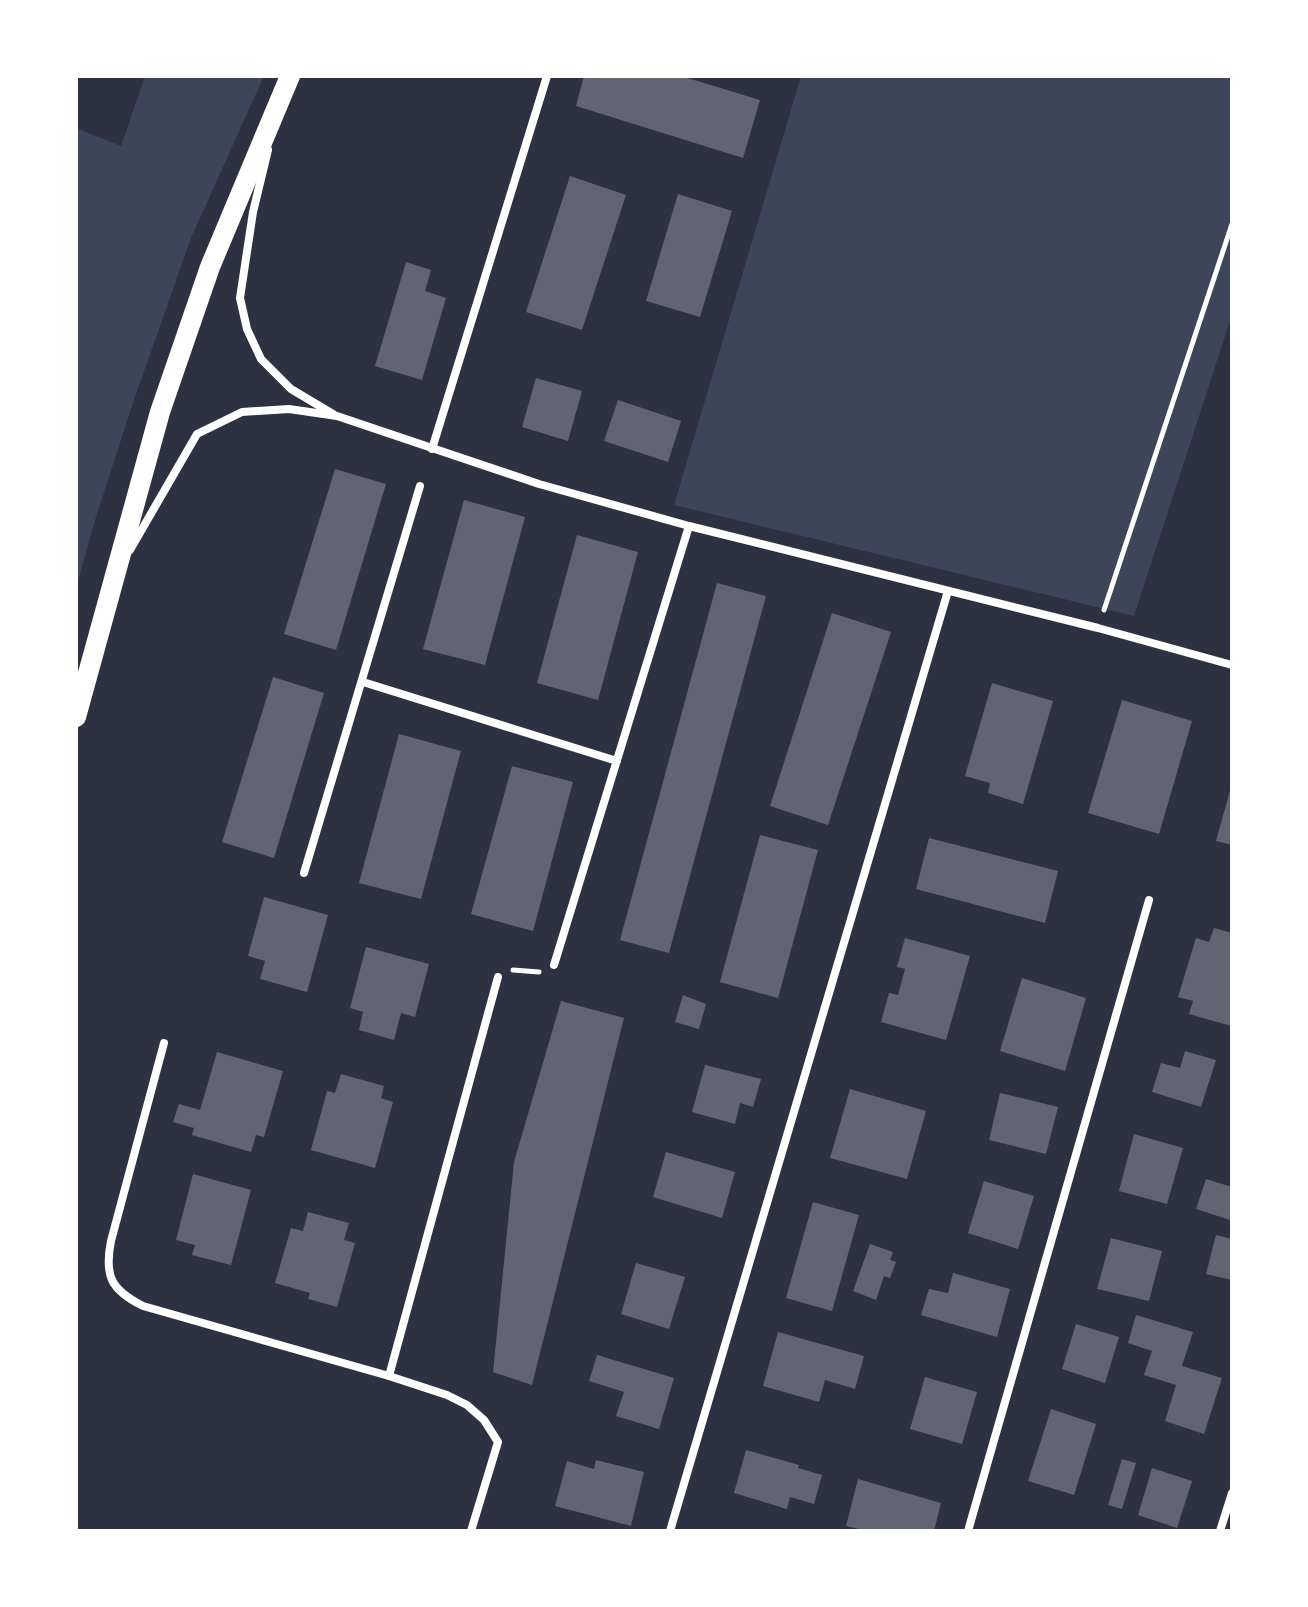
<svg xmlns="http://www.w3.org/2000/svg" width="1308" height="1607" font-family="Jost,sans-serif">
<rect width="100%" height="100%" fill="#2d3142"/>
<g fill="#3c4559">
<polygon points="145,76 264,76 191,238 133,403 96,517 76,588 76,128 121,146"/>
<polygon points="801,76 1232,76 1232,315 1134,616 674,505"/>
</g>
<g fill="#626471">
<polygon points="584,76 681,76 760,100 743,158 576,106"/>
<polygon points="570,176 626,195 582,330 526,312"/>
<polygon points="678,194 732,211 700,317 646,301"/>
<polygon points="406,262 431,270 425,291 446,298 422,380 375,366"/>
<polygon points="536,378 582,391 568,441 522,427"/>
<polygon points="618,400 681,421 668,462 604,441"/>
<polygon points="335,469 386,484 336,650 284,634"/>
<polygon points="464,500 525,517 485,665 423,649"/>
<polygon points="577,535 638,552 598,700 537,683"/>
<polygon points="717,583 766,596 669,953 620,940"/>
<polygon points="832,613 891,632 828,825 770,806"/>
<polygon points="273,677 324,693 274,858 222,842"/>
<polygon points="992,683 1053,701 1023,804 988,793 990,783 965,776"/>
<polygon points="1122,700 1192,721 1159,834 1088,813"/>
<polygon points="399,734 461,751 421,899 359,883"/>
<polygon points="512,766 573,782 533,931 471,914"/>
<polygon points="1231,787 1232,787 1232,845 1216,841"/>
<polygon points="760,835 818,850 778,998 720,982"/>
<polygon points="929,838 1058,871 1045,923 916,889"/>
<polygon points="264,897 328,915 307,992 260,979 265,961 248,956"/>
<polygon points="1214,928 1232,933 1231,1026 1189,1014 1193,1001 1178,997 1196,938 1209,942"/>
<polygon points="905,938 970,956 946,1040 881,1022 889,993 898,995 905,969 897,967"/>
<polygon points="366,947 429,964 415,1017 401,1013 394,1040 359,1030 363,1012 350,1008"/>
<polygon points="1022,978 1086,998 1065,1071 1000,1051"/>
<polygon points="683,995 706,1004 699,1029 675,1022"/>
<polygon points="561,1001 624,1018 532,1385 493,1372 514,1162"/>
<polygon points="1185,1051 1216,1060 1201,1107 1152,1092 1161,1063 1180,1068"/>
<polygon points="217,1052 283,1071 264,1137 256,1135 251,1152 192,1135 194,1128 173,1122 179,1104 200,1110"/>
<polygon points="705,1065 761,1079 753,1107 740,1103 735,1124 692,1112"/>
<polygon points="341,1074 384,1086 381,1098 393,1102 375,1168 311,1150 327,1091 335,1093"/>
<polygon points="850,1089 926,1111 907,1179 830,1158"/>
<polygon points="1000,1093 1058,1107 1046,1154 989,1140"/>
<polygon points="1134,1134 1183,1148 1167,1204 1119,1191"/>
<polygon points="666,1152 735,1172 722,1218 653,1197"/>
<polygon points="193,1174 251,1190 231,1265 192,1255 195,1245 176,1240"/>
<polygon points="1206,1179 1232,1187 1230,1220 1196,1209"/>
<polygon points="984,1181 1034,1196 1018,1249 968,1233"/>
<polygon points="813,1202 859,1215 832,1311 786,1298"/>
<polygon points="308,1212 349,1223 344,1240 355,1243 337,1307 308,1299 310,1293 275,1283 291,1228 303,1231"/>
<polygon points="1216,1235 1232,1239 1232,1280 1206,1274"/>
<polygon points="1111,1238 1162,1251 1149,1301 1097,1289"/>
<polygon points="870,1244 893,1252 890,1260 896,1262 890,1278 884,1276 876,1300 853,1291"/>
<polygon points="636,1263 685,1277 669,1329 621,1314"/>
<polygon points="953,1273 1010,1289 997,1337 921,1315 929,1289 948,1293"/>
<polygon points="1136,1315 1193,1332 1182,1366 1222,1378 1204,1434 1165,1421 1176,1385 1144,1375 1152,1351 1128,1343"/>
<polygon points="1076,1324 1119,1337 1105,1383 1062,1369"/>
<polygon points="778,1332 864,1356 855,1389 825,1380 819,1402 763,1386"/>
<polygon points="597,1355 674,1378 659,1429 616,1416 624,1392 589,1381"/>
<polygon points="925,1377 977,1392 962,1444 910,1429"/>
<polygon points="1051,1409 1096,1424 1074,1495 1028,1481"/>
<polygon points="746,1450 799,1465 798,1468 822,1475 814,1504 790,1497 787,1509 734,1493"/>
<polygon points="1122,1459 1136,1463 1122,1509 1108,1505"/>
<polygon points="596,1460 644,1472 631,1526 555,1506 567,1461 594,1469"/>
<polygon points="1152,1468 1192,1481 1177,1528 1138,1515"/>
<polygon points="858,1479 941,1503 934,1531 867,1531 846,1526"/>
</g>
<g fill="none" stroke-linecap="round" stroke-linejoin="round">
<g stroke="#fff" stroke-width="5">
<polyline points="1104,610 1232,224"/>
<polyline points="513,970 539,972"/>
</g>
<g stroke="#fff" stroke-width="8">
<polyline points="268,150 253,212 240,298 247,329 261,359 291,389 333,414"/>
<polyline points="432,449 547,76"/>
<polyline points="130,550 197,434 242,412 289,409 337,416 539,484 689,526 1098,628 1232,665"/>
<polyline points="363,682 617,761"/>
<polyline points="304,873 420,486"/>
<polyline points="554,965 689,526"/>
<path d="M164 1043 111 1241C104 1276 111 1290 143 1306L389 1376 447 1395 467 1405 484 1420 498 1442 471 1531"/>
<polyline points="389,1376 498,977"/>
<polyline points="670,1531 948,591"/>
<polyline points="968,1531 1149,900"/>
<polyline points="1220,1531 1232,1493"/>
</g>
<polyline stroke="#fff" stroke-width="20" points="76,717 160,412 210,267 290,76"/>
</g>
<rect width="1308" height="1607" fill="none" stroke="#ffffff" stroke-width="156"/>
</svg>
